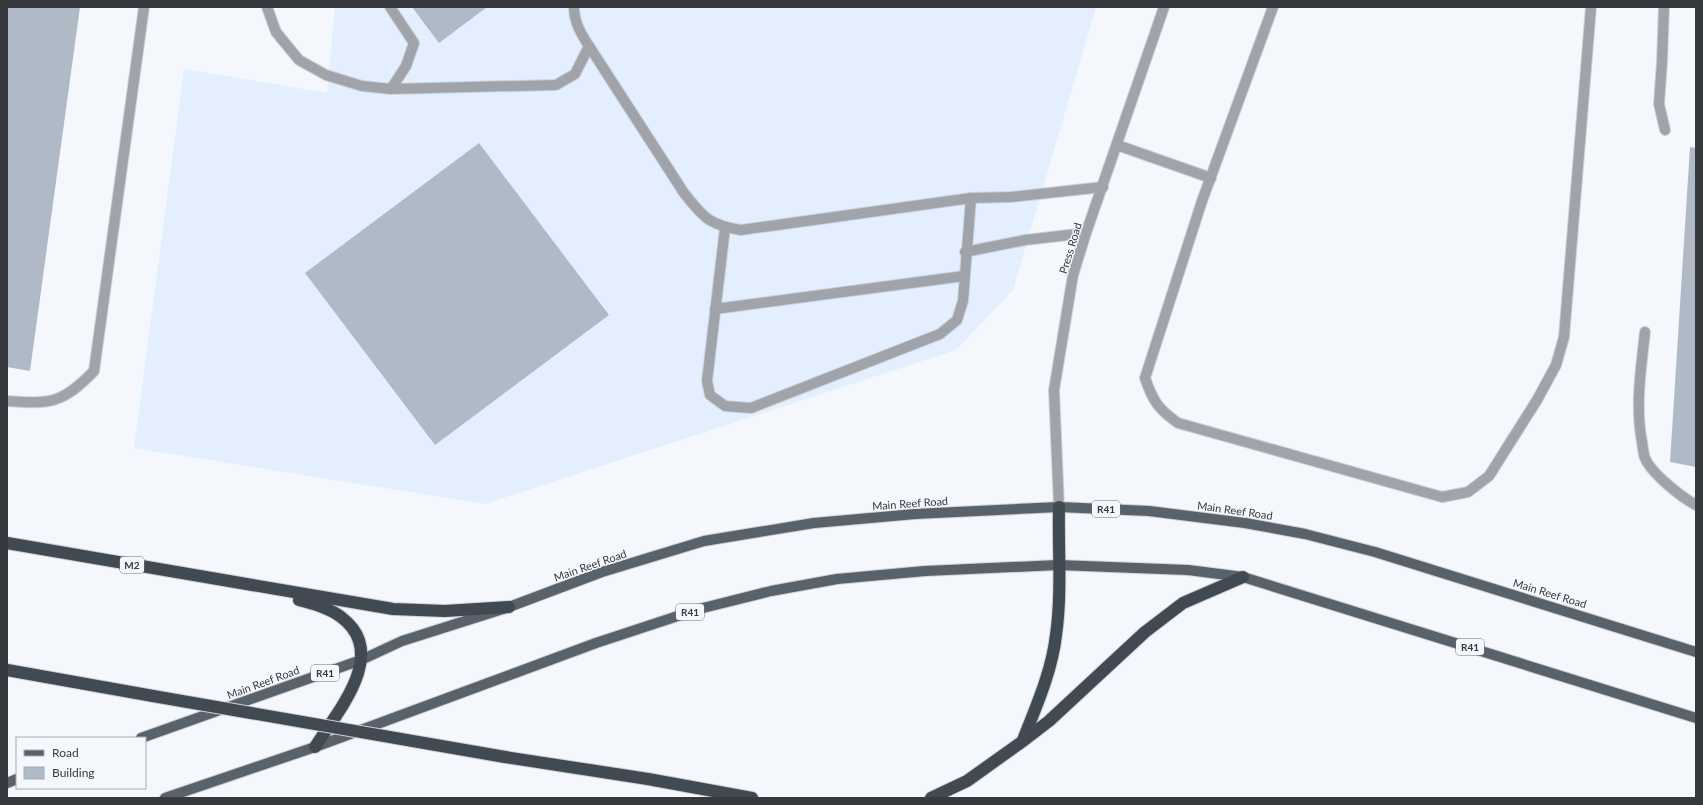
<svg xmlns="http://www.w3.org/2000/svg" width="1703" height="805" font-family="Lato,sans-serif">
<rect width="100%" height="100%" fill="#f4f8fd"/>
<polygon fill="#e3efff" points="335,7 1096,7 1013,290 956,350 485,504 134,448 184,69 327,93"/>
<g fill="#b0bac6">
<polygon points="7,7 80,7 30,371 7,367"/>
<polygon points="412,7 487,7 439,43"/>
<polygon points="479,143 609,315 435,445 305,273"/>
<polygon points="1690,147 1696,148 1696,467 1670,462"/>
</g>
<g fill="none" stroke-linecap="round" stroke-linejoin="round">
<defs>
<g id="minor">
<path d="M267 7 276 32 299 60 326 75 362 86 391 89 556 85 575 74 589 46C581 34 574 22 574 7"/>
<polyline points="390,7 414,43 406,66 391,89"/>
<path d="M1273 7 1202 201 1145 378C1153 401 1158 409 1178 423L1442 497 1468 492 1489 476 1537 400 1556 365 1564 337 1591 7"/>
<polyline points="1664,7 1662,62 1659,104 1665,130"/>
<path d="M589 46 684 193C703 217 709 225 741 230L971 198 1011 197 1103 187"/>
<polyline points="1117,145 1211,178"/>
<polyline points="725,228 707,381 710,395 725,406 751,408 940,334 957,320 963,301 971,198"/>
<polyline points="965,252 1025,240 1086,233"/>
<polyline points="715,309 964,276"/>
<path d="M1645 332C1641 369 1635 406 1642 442 1643 447 1643 453 1645 458 1651 473 1681 497 1696 505"/>
<path d="M7 401C51 404 62 404 94 371L144 7"/>
<polyline points="1059,507 1054,390 1073,275 1086,233 1164,7"/>
</g>
<g id="major">
<polyline points="141,738 361,660 402,641 509,607 602,572 704,541 814,523 915,514 1059,507 1149,511 1245,523 1305,534 1375,552 1696,652"/>
<polyline points="7,783 17,779"/>
<polyline points="165,798 315,747 596,643 699,609 771,591 837,579 925,571 1058,565 1188,570 1243,577 1696,718"/>
</g>
<g id="highway">
<polyline points="7,543 393,609 445,611 509,607"/>
<path d="M299 600C313 604 330 608 341 617 390 653 337 712 315 747"/>
<polyline points="7,670 153,696"/>
<path d="M1023 740C1036 707 1052 671 1056 635 1062 593 1058 550 1059 507"/>
<polyline points="505,757 648,779 752,798"/>
<polyline points="931,798 967,781 1023,741 1049,721 1145,632 1183,603 1243,577"/>
</g>
</defs>
<use href="#minor" stroke="#ced2d7" stroke-width="12"/>
<use href="#major" stroke="#ced2d7" stroke-width="12"/>
<use href="#highway" stroke="#ced2d7" stroke-width="14"/>
<use href="#minor" stroke="#a0a4aa" stroke-width="10"/>
<use href="#major" stroke="#59616a" stroke-width="10"/>
<use href="#highway" stroke="#414953" stroke-width="12"/>
<defs>
<polyline id="highway-bridge" points="153,696 505,757"/>
</defs>
<use href="#highway-bridge" stroke="#ced2d7" stroke-width="14" stroke-linecap="butt"/>
<use href="#highway-bridge" stroke="#414953" stroke-width="12"/>
</g>
<g text-anchor="middle" dominant-baseline="central" stroke-width="3" stroke-linejoin="round" paint-order="stroke">
<g fill="#f4f8fd" stroke="#6f7378" stroke-width="1">
<rect x="1092" y="501" width="28" height="16" rx="3"/>
<rect x="120" y="557" width="24" height="16" rx="3"/>
<rect x="676" y="604" width="28" height="16" rx="3"/>
<rect x="1456" y="639" width="28" height="16" rx="3"/>
<rect x="311" y="665" width="28" height="16" rx="3"/>
</g>
<g font-size="10" font-weight="bold" fill="#363a3f">
<text x="1106" y="509">R41</text>
<text x="132" y="565">M2</text>
<text x="690" y="612">R41</text>
<text x="1470" y="647">R41</text>
<text x="325" y="673">R41</text>
</g>
<g font-size="11" fill="#363a3f" stroke="#f4f8fd">
<text transform="translate(1070 248) rotate(-73)">Press Road</text>
<text transform="translate(910 503) rotate(-4)">Main Reef Road</text>
<text transform="translate(1235 510) rotate(8)">Main Reef Road</text>
<text transform="translate(590 565) rotate(-19)">Main Reef Road</text>
<text transform="translate(1550 593) rotate(17)">Main Reef Road</text>
<text transform="translate(263 682) rotate(-20)">Main Reef Road</text>
</g>
</g>
<rect width="1703" height="805" fill="none" stroke="#363a3f" stroke-width="16"/>
<rect x="16" y="737" width="130" height="52" fill="#f4f8fd" stroke="#a8acb1"/>
<rect x="24" y="750" width="20" height="6" fill="#59616a" stroke="#a8acb1"/>
<text x="52" y="757" font-size="12" fill="#363a3f">Road</text>
<rect x="24" y="767" width="20" height="12" fill="#b0bac6" stroke="#a8acb1"/>
<text x="52" y="777" font-size="12" fill="#363a3f">Building</text>
</svg>
